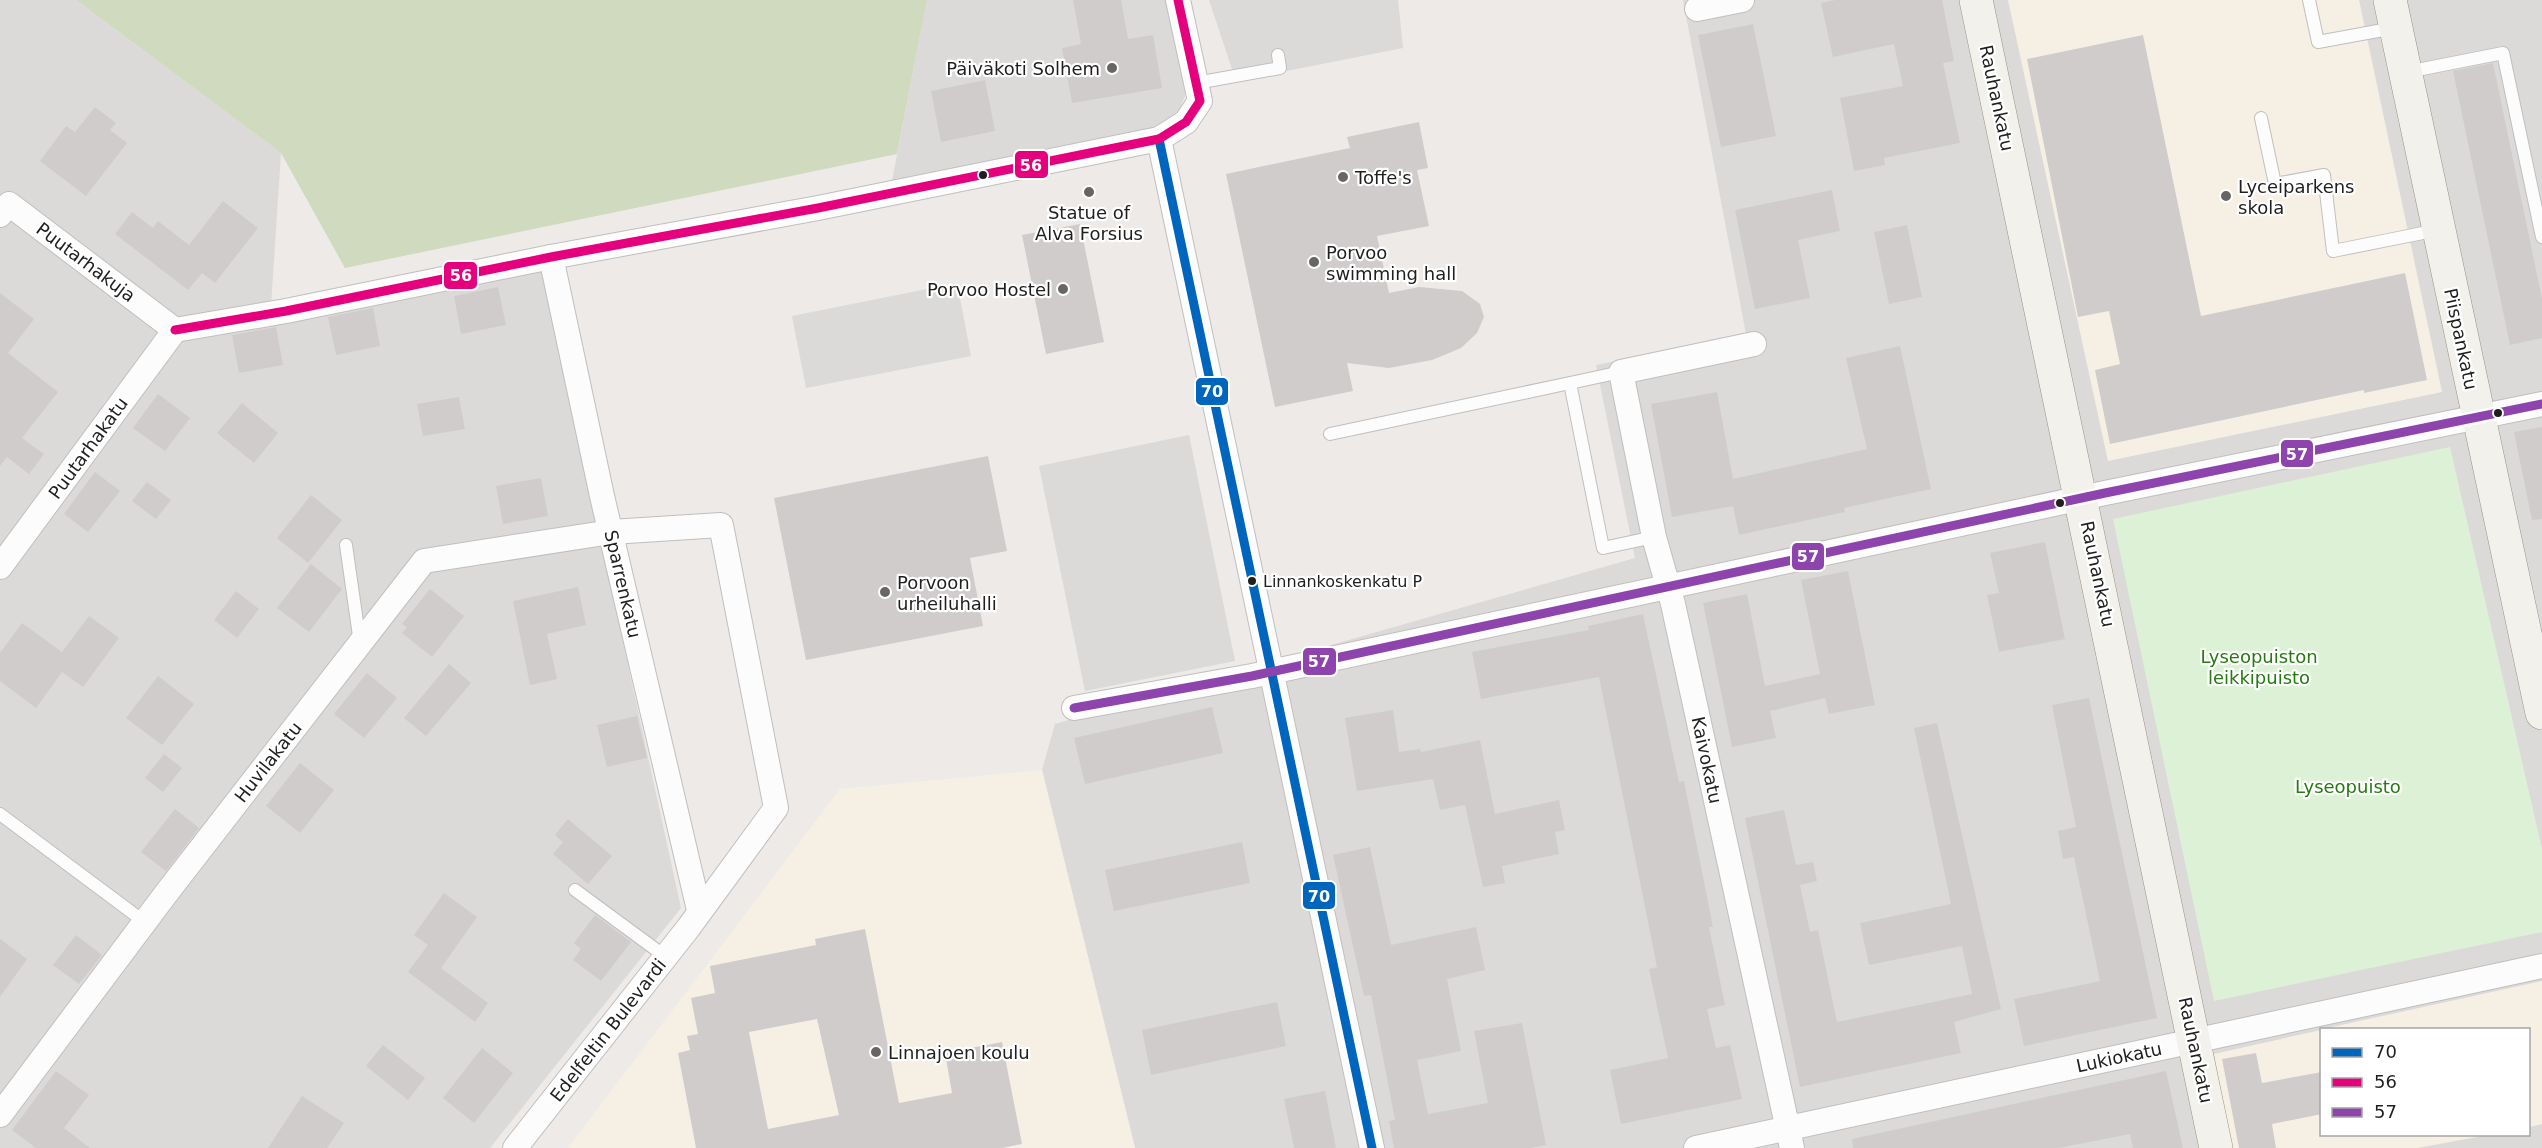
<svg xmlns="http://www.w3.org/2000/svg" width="2542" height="1148" font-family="'DejaVu Sans',sans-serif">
<rect width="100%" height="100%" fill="#edeae8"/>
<g fill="#dcdad9" fill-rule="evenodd">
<polygon points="0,0 76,0 281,153 271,306 538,252 681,908 490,1148 0,1148"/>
<polygon points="927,0 1167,0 1188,89 1177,115 1143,132 892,181"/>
<path d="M1683 0H2542V1148H1135L1042 770 1055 724 1635 558 1596 365 1746 334ZM2322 1030H2528V1134H2322Z"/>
</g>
<g fill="#f6f0e4">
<polygon points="2008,0 2359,0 2442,392 2108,461"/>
<polygon points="1042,770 1135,1148 568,1148 840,789"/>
<polygon points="2542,981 2542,1124 2529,1127 2528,1030 2323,1029"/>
<polygon points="2321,1030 2322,1134 2488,1135 2417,1148 2231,1148 2214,1054"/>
</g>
<g fill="#dbdad9">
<polygon points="1209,0 1398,0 1403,48 1236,81"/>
<polygon points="957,283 971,356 806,388 792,316"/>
<polygon points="1189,435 1235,661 1085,691 1039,466"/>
</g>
<polygon fill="#d0dabe" points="76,0 927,0 897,154 345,268 281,153"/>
<polygon fill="#dcf1d5" points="2450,447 2542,849 2542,932 2214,1001 2113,519"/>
<g fill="#d0cccb" fill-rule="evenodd">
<polygon points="1073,0 1121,0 1128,39 1153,35 1162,88 1072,103 1062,48 1081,44"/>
<polygon points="1835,0 1942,0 1954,61 1943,63 1960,143 1884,158 1885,165 1854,171 1840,98 1903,86 1894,44 1833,57 1821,3"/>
<polygon points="1753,24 1776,136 1721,147 1698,35"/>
<polygon points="2143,35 2201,316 2405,273 2427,380 2364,393 2364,390 2110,444 2095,370 2120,364 2109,311 2078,317 2027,59"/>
<polygon points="2493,63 2542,299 2542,338 2510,345 2453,71"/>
<polygon points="985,80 995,131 941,142 931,91"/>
<polygon points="95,107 116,123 110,130 127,143 86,196 40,161 66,126 75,132"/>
<polygon points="1419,122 1428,168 1417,170 1429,226 1377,236 1389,293 1419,287 1462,291 1480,304 1484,317 1477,333 1461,348 1432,360 1389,368 1347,363 1353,391 1275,407 1226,174 1350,148 1347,137"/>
<polygon points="1832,190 1840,231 1798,240 1810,298 1755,309 1735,210"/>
<polygon points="223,201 258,228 215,283 202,273 188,290 115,234 132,212 153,228 158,221 189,245"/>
<polygon points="1080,224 1104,342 1046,354 1022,235"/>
<polygon points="1907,225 1922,297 1889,304 1874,232"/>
<polygon points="498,287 506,325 461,334 454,296"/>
<polygon points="0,293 34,319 8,353 58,392 22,438 44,454 29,474 7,457 0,466"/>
<polygon points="373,308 380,346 336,355 328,317"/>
<polygon points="276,327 283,365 239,373 232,335"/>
<polygon points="1900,346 1931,489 1844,508 1845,512 1739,535 1733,506 1672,517 1651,404 1717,392 1733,479 1867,449 1846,358"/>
<polygon points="158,394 190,418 165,451 133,428"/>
<polygon points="459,397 465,429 423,436 417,404"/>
<polygon points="242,403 278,433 254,463 217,433"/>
<polygon points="2542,427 2542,519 2532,520 2514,432"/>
<polygon points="988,456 1007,551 970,558 983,626 806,660 774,498"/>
<polygon points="95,472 120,491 88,532 64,514"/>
<polygon points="541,478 548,516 503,524 496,486"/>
<polygon points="147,482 171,500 156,519 132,501"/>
<polygon points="311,495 342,520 308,563 277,538"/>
<polygon points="2045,542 2065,639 1999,652 1987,595 1999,593 1990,553"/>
<polygon points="311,564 342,589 309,632 277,608"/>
<polygon points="1848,571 1875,705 1829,714 1825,698 1770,711 1776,738 1732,747 1703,603 1747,594 1765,686 1820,674 1801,580"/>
<polygon points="578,587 586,625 547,634 557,679 530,685 513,601"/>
<polygon points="430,589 464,616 432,657 402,633 407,627 402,624"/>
<polygon points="236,591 259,609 237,638 214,620"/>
<polygon points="1643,614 1679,782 1684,781 1713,927 1709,927 1725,1005 1707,1009 1716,1048 1730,1045 1742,1099 1621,1124 1610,1070 1668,1058 1649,969 1657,967 1599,677 1481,699 1472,652 1589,630 1588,626"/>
<polygon points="89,616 119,638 83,687 62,672 36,708 0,681 0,653 22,623 62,652"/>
<polygon points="449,664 471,683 426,736 404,718"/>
<polygon points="367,673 397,698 364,738 334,714"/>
<polygon points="158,676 194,704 162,745 126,718"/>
<polygon points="2089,698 2157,1018 2024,1046 2014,999 2100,981 2074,857 2063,859 2058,831 2076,827 2052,705"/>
<polygon points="1212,707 1223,753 1085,784 1074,738"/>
<polygon points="1393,710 1399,752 1420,749 1421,752 1480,740 1495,814 1559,800 1565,830 1555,832 1559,854 1502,866 1505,883 1483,887 1465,805 1440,810 1433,779 1357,791 1345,718"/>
<polygon points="637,716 647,758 607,767 597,725"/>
<polygon points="1937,723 2001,1009 1954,1022 1961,1053 1800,1087 1745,818 1784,810 1796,865 1813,862 1817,881 1800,885 1810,932 1818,930 1837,1022 1972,994 1962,946 1869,965 1860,923 1951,904 1914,728"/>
<polygon points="164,754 182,768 163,792 145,778"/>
<polygon points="300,763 334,790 300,833 266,806"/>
<polygon points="175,809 199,828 166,871 141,852"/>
<polygon points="568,819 612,856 588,884 553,854 563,842 555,835"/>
<polygon points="1242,842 1250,883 1114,911 1105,870"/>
<polygon points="1370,847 1391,945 1476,927 1485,970 1447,979 1461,1051 1417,1060 1428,1114 1488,1103 1474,1031 1522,1023 1546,1145 1530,1148 1394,1148 1389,1121 1395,1120 1371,995 1364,996 1333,855"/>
<polygon points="444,893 477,917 441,968 488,1003 475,1022 408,972 428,945 414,935"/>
<polygon points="595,915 631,942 601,981 573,960 581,949 574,943"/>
<path d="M865 929 899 1103 952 1093 945 1053 1002 1042 1022 1144 1003 1148H696L678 1053 690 1050 687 1036 698 1034 691 998 715 993 710 966 816 945 815 939ZM817 1019 839 1115 768 1129 749 1032Z"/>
<polygon points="76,935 102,955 79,984 53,965"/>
<polygon points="0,939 27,959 0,997"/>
<polygon points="1277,1002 1286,1046 1151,1075 1142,1030"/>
<polygon points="383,1045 425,1078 408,1100 366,1066"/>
<polygon points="482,1048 513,1073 474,1123 443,1098"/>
<polygon points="2256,1053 2262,1083 2322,1072 2322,1114 2272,1124 2276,1148 2239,1148 2222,1059"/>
<polygon points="56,1071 89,1095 64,1128 90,1148 36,1148 12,1130"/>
<polygon points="2166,1071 2183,1148 2133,1148 2130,1134 2059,1148 1853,1148 1852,1139"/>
<polygon points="1325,1091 1336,1148 1294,1148 1284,1099"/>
<polygon points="302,1096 344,1123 327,1148 268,1148"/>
</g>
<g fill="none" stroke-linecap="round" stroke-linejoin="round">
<defs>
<g id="lane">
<polyline points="2309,0 2318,42 2394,28"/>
<polyline points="2407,72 2503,53 2542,237"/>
<polyline points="1196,83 1280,68 1278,55"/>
<polyline points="2261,118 2275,184 2324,175 2333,251 2438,230"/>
<polyline points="1621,372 1570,383 1603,548 1654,537"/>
<polyline points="1330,434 1570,383"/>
<polyline points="346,545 360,643"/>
<polyline points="0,814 146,923"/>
<polyline points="575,890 666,957"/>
</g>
<g id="street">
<polyline points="1697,9 1742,0"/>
<polyline points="1159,139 1372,1148"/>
<polyline points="0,215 9,204 175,330"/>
<polyline points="551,257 602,496 699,910"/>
<polyline points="175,330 286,311 551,257 818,208 1159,139 1186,122 1200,101 1178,0"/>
<polyline points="1754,344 1621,372 1654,537 1673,604 1792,1148"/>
<polyline points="0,567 175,330"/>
<polyline points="1074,708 1252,676 2105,493 2542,404"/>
<polyline points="0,1115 168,891 424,561 611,532 721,525 776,808 689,927 515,1148"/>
<polyline points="1696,1148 2542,966"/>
</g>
<g id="secondary">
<polyline points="1976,0 2216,1148"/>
<polyline points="2390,0 2542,713"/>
</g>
</defs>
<use href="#lane" stroke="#c0bfbe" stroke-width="14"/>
<use href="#street" stroke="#c0bfbe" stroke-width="26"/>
<use href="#secondary" stroke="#979281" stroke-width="34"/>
<use href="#lane" stroke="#fcfcfc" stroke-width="12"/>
<use href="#street" stroke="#fcfcfc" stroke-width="24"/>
<use href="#secondary" stroke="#f3f1eb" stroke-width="33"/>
<defs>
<polyline id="bus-1" points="1159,139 1372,1148"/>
<polyline id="bus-2" points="175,330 286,311 551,257 818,208 1159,139 1186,122 1200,101 1178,0"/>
<polyline id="bus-3" points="1074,708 1252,676 2105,493 2542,404"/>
</defs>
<use href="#bus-1" stroke="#fff" stroke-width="14"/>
<use href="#bus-2" stroke="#fff" stroke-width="14"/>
<use href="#bus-3" stroke="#fff" stroke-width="14"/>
<use href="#bus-1" stroke="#0065bd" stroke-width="9"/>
<use href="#bus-2" stroke="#e5007d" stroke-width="9"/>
<use href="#bus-3" stroke="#8e44ad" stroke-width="9"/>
</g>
<g fill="#676665" stroke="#fff" stroke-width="2">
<circle cx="1112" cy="68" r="6"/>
<circle cx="1343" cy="177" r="6"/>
<circle cx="1089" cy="192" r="6"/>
<circle cx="2226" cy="196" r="6"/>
<circle cx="1314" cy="262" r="6"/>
<circle cx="1063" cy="289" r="6"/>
<circle cx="885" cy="592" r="6"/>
<circle cx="876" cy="1052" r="6"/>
</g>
<g fill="#1f1f1f" stroke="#fff" stroke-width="2">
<circle cx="983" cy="175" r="5"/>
<circle cx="2498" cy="413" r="5"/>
<circle cx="2060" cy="503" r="5"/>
<circle cx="1252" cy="581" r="5"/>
</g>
<g text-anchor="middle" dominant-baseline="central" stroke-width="4.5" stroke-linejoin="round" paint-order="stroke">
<g font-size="16" fill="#1f1f1f" stroke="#fff" text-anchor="start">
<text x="1263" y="581">Linnankoskenkatu P</text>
</g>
<g font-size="18" fill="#1f1f1f" stroke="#fff" text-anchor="start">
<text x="1100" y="68" text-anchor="end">Päiväkoti Solhem</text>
<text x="1355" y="177">Toffe's</text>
<text x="2238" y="186">Lyceiparkens<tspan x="2238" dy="21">skola</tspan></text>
<text x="1089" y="212" text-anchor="middle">Statue of<tspan x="1089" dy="21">Alva Forsius</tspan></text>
<text x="1326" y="252">Porvoo<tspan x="1326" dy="21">swimming hall</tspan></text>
<text x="1051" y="289" text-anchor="end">Porvoo Hostel</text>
<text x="897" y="582">Porvoon<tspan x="897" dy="21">urheiluhalli</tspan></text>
<text x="888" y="1052">Linnajoen koulu</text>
</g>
<g font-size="18" fill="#1f1f1f" stroke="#fff">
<text transform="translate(1997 98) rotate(78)">Rauhankatu</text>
<text transform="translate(86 262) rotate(37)">Puutarhakuja</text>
<text transform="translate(2461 339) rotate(78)">Piispankatu</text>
<text transform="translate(88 448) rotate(-54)">Puutarhakatu</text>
<text transform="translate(2098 574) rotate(78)">Rauhankatu</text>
<text transform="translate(623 584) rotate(77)">Sparrenkatu</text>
<text transform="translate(1707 760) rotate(78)">Kaivokatu</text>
<text transform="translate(268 762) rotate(-52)">Huvilakatu</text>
<text transform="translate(608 1030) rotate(-52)">Edelfeltin Bulevardi</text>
<text transform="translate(2196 1050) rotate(78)">Rauhankatu</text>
<text transform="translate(2119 1057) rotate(-12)">Lukiokatu</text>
</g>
<g font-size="18" fill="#257a10" stroke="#fff">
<text x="2259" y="656">Lyseopuiston<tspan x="2259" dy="21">leikkipuisto</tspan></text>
<text x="2348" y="786">Lyseopuisto</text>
</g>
</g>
<g stroke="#fff" stroke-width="2">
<rect x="1014" y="150" width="35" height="29" rx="6" fill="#e5007d"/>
<rect x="443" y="261" width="35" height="29" rx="6" fill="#e5007d"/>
<rect x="1195" y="377" width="34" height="29" rx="6" fill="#0065bd"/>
<rect x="2280" y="439" width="34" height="29" rx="6" fill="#8e44ad"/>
<rect x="1791" y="542" width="34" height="29" rx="6" fill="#8e44ad"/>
<rect x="1302" y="647" width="35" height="29" rx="6" fill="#8e44ad"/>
<rect x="1302" y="881" width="34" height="29" rx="6" fill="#0065bd"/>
</g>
<g font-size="16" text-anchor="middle" font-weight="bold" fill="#fff">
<text x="1031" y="171">56</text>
<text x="461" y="281">56</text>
<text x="1212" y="397">70</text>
<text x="2297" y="460">57</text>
<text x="1808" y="562">57</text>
<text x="1319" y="667">57</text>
<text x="1319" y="902">70</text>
</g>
<rect x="2320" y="1028" width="210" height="108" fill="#ffffff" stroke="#a5a5a5" stroke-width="1.5"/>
<rect x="2332" y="1048" width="30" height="9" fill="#0065bd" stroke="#a5a5a5" stroke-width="1.5"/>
<text x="2374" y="1058" font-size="18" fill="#1f1f1f">70</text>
<rect x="2332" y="1078" width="30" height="9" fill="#e5007d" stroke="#a5a5a5" stroke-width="1.5"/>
<text x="2374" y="1088" font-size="18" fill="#1f1f1f">56</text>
<rect x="2332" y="1108" width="30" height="9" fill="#8e44ad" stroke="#a5a5a5" stroke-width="1.5"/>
<text x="2374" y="1118" font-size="18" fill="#1f1f1f">57</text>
</svg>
